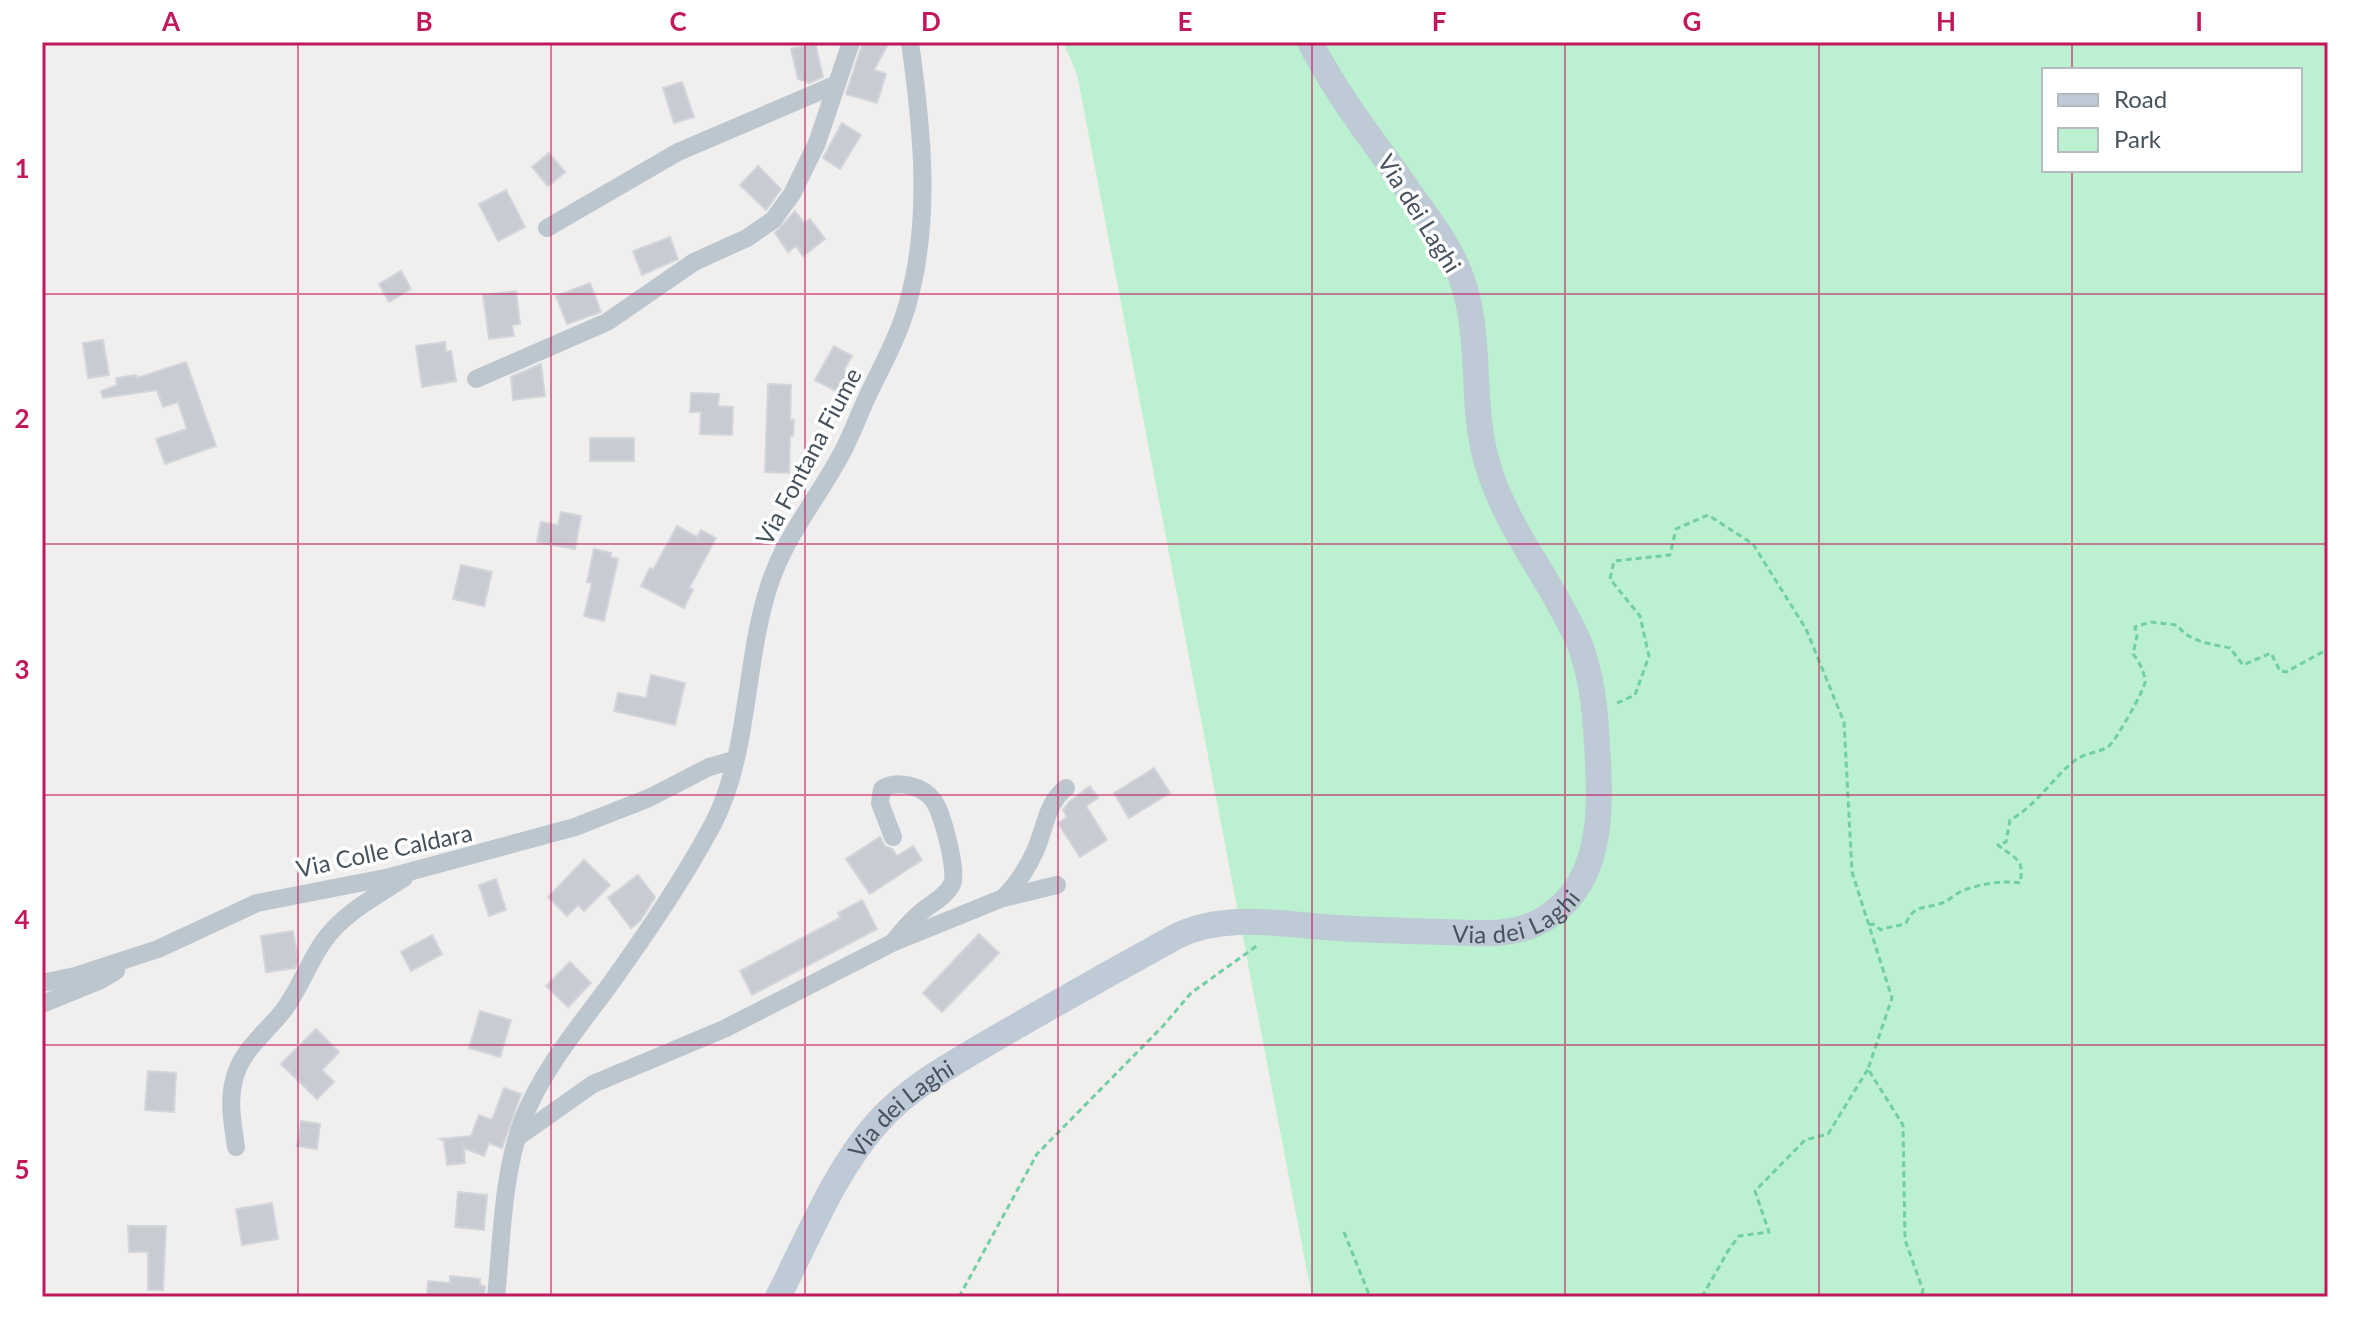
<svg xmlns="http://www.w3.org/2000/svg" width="2370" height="1339" font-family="Lato,sans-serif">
<rect width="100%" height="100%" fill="#f1eeee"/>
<path fill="#bbf0d0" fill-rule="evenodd" d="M1063 42H2328V1297H1312L1077 74ZM2044 70H2300V170H2044Z"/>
<g fill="#c8cbd1" stroke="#d2d5da" stroke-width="2">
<polygon points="863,42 889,42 874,70 886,74 877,103 846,94"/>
<polygon points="815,43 823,77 809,83 798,79 791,49"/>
<polygon points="682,82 694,117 674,123 663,88"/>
<polygon points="842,123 861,135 840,169 823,158"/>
<polygon points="549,153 565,172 548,186 532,167"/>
<polygon points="758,166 781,189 766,210 740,185"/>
<polygon points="506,190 525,227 498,241 479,204"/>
<polygon points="795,211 804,223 810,219 825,239 803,256 796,246 788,252 775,233"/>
<polygon points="670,237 678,259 642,275 633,251"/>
<polygon points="401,271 411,289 389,302 379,284"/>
<polygon points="590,283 601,312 567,324 556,296"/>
<polygon points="516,291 520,324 512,325 514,336 489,339 483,295"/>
<polygon points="103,340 109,375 88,378 83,343"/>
<polygon points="445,342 446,352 451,351 456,381 422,387 416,346"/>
<polygon points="834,346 852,356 844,370 856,376 845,396 815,380"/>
<polygon points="186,362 216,446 165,464 156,439 187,429 178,402 163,407 157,390 103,398 101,391 117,385 116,378 136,375 137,378"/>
<polygon points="541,364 545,396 513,400 511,377"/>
<polygon points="768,384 791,385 790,420 794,420 793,436 790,436 789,473 765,472"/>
<polygon points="691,393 719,394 718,406 733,407 732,435 700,434 701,412 690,412"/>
<rect x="590" y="438" width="44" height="23"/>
<polygon points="561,512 581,516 575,549 537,542 541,522 558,525"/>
<polygon points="677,526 697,537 701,530 716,538 689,588 693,590 684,608 641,586 650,568 653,570"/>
<polygon points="594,549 611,553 610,557 618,559 604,621 584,616 592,583 587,582"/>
<polygon points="461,565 492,572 484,606 453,599"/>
<polygon points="651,675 685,683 675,725 614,711 618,693 646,698"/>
<polygon points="1154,768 1170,793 1129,818 1114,793"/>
<polygon points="1090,786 1098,798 1086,806 1107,840 1080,857 1058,823 1067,817 1063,810 1069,802"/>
<polygon points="880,837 885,846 892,849 897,856 913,846 922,860 870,894 846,859"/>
<polygon points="584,860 610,885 584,911 578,905 567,916 548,897"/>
<polygon points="638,875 655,897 640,921 631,928 608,898"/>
<polygon points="496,879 506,910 489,916 479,885"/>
<polygon points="862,900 877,929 752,995 740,971 840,918 838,913"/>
<polygon points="293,931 298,961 295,968 266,972 261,936"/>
<polygon points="979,934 999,953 942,1012 923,993"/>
<polygon points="432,935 442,954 411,971 401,952"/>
<polygon points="570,962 591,983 568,1007 546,986"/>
<polygon points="480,1011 511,1020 500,1057 469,1048"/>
<polygon points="316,1029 339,1052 322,1070 334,1082 317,1099 281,1064"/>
<polygon points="148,1071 176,1073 174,1112 145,1110"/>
<polygon points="504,1088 521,1094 502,1148 489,1143 484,1156 464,1148 465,1163 447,1165 444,1141 440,1139 471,1136 479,1115 492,1120"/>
<polygon points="301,1121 320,1124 317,1149 297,1146"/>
<polygon points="458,1192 487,1195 484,1230 455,1227"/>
<polygon points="272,1203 278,1239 242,1245 236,1209"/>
<polygon points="128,1226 166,1226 163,1290 148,1290 148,1252 129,1252"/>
<polygon points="450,1276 480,1279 480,1285 485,1286 484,1297 427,1297 428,1281 450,1283"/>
</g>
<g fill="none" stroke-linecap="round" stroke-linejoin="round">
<g stroke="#72cfa1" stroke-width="3" stroke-dasharray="6 4" stroke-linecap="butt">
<polyline points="1617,703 1635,695 1649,656 1640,616 1610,579 1614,561 1670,555 1676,529 1708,515 1753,544 1806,629 1844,722 1852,872 1892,998 1868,1069 1903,1125 1905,1240 1923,1290 1921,1297"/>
<path d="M1869 925 1873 924 1881 930C1889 926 1897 927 1906 923 1914 904 1926 909 1942 903 1950 900 1956 893 1964 890 1981 884 2003 880 2020 883 2025 858 2015 859 1998 845L2006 842 2010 820C2037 805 2051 780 2074 761 2084 753 2099 753 2109 746 2115 742 2146 687 2145 682 2145 673 2139 661 2133 654L2137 636 2135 627 2150 622 2177 625C2189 642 2211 644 2230 648L2243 665 2271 653 2280 671 2286 672 2328 649"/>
<polyline points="1344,1232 1370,1297"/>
<polyline points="959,1297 1037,1154 1163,1026 1191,993 1258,945"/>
<polyline points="1702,1297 1728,1251 1739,1236 1769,1232 1755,1191 1805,1140 1828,1134 1868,1069"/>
</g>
<g stroke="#bcc6ce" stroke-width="18">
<polyline points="547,228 678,152 837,84"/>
<polyline points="476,379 607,322 694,262 747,238 773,220 792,194 817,143 851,42"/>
<path d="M893 837 880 803 882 789C896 779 923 786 933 800 942 811 958 872 952 884 946 897 930 904 920 913 910 921 902 931 894 941"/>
<path d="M1005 896C1018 883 1028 867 1036 849 1045 828 1047 802 1066 788"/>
<polyline points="42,983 75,976 158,949 257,903 390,877 575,827 649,798 709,767 734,760"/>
<polyline points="42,1004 99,981 116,971"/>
<polyline points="518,1137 593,1084 724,1029 892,943 1003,898 1057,885"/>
<path d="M236 1147C233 1125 228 1102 234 1080 241 1050 265 1034 283 1011 299 990 308 964 323 942 342 914 376 896 404 878"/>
<path d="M496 1297C502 1240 502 1177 522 1122 540 1074 575 1031 606 990 644 937 682 882 713 824 750 753 744 662 769 586 785 535 820 496 844 449 853 431 860 412 869 393 883 364 898 337 907 306 932 221 922 128 910 42"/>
</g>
<path stroke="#becad6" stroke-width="26" id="s1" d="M778 1297C808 1239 834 1171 878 1122 909 1087 951 1065 991 1041 1053 1005 1115 970 1177 936 1226 912 1285 925 1337 928 1372 930 1408 931 1444 932 1475 933 1508 937 1537 923 1605 888 1601 810 1597 744 1595 711 1592 676 1580 645 1553 581 1504 527 1486 459 1469 397 1484 327 1457 267 1445 240 1427 217 1410 193 1376 144 1337 96 1310 42"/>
</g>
<path fill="none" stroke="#c2185b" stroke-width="2" stroke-opacity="0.55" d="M298 42V1297M551 42V1297M805 42V1297M1058 42V1297M1312 42V1297M1565 42V1297M1819 42V1297M2072 42V70M2072 170V1297M42 294H2328M42 544H2328M42 795H2328M42 1045H2328"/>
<g text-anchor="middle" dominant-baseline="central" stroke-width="7" stroke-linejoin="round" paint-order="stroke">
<g font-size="24" fill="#46525d" stroke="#fff">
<text transform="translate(1420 213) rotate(58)">Via dei Laghi</text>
<text transform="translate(808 456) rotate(-62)">Via Fontana Fiume</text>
<text transform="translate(384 850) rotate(-12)">Via Colle Caldara</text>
<text stroke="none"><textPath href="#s1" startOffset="900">Via dei Laghi</textPath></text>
<text stroke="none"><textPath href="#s1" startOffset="228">Via dei Laghi</textPath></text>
</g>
</g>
<rect width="2370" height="1339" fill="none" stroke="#ffffff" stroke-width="88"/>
<rect x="2042" y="68" width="260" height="104" fill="#ffffff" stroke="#b5babe" stroke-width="2"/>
<rect x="2058" y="94" width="40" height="12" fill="#becad6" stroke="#b5babe" stroke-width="2"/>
<text x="2114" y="108" font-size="24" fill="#46525d">Road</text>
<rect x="2058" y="128" width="40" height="24" fill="#bbf0d0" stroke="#b5babe" stroke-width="2"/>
<text x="2114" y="148" font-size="24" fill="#46525d">Park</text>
<rect x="44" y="44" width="2282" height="1251" fill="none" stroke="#c2185b" stroke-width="3"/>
<g font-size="26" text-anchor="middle" font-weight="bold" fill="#c2185b">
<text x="171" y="31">A</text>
<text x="424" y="31">B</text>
<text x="678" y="31">C</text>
<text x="931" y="31">D</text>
<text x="1185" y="31">E</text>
<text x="1439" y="31">F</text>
<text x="1692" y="31">G</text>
<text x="1946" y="31">H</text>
<text x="2199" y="31">I</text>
<text x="22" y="178">1</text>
<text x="22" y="428">2</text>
<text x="22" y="679">3</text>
<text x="22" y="929">4</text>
<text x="22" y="1179">5</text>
</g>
</svg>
